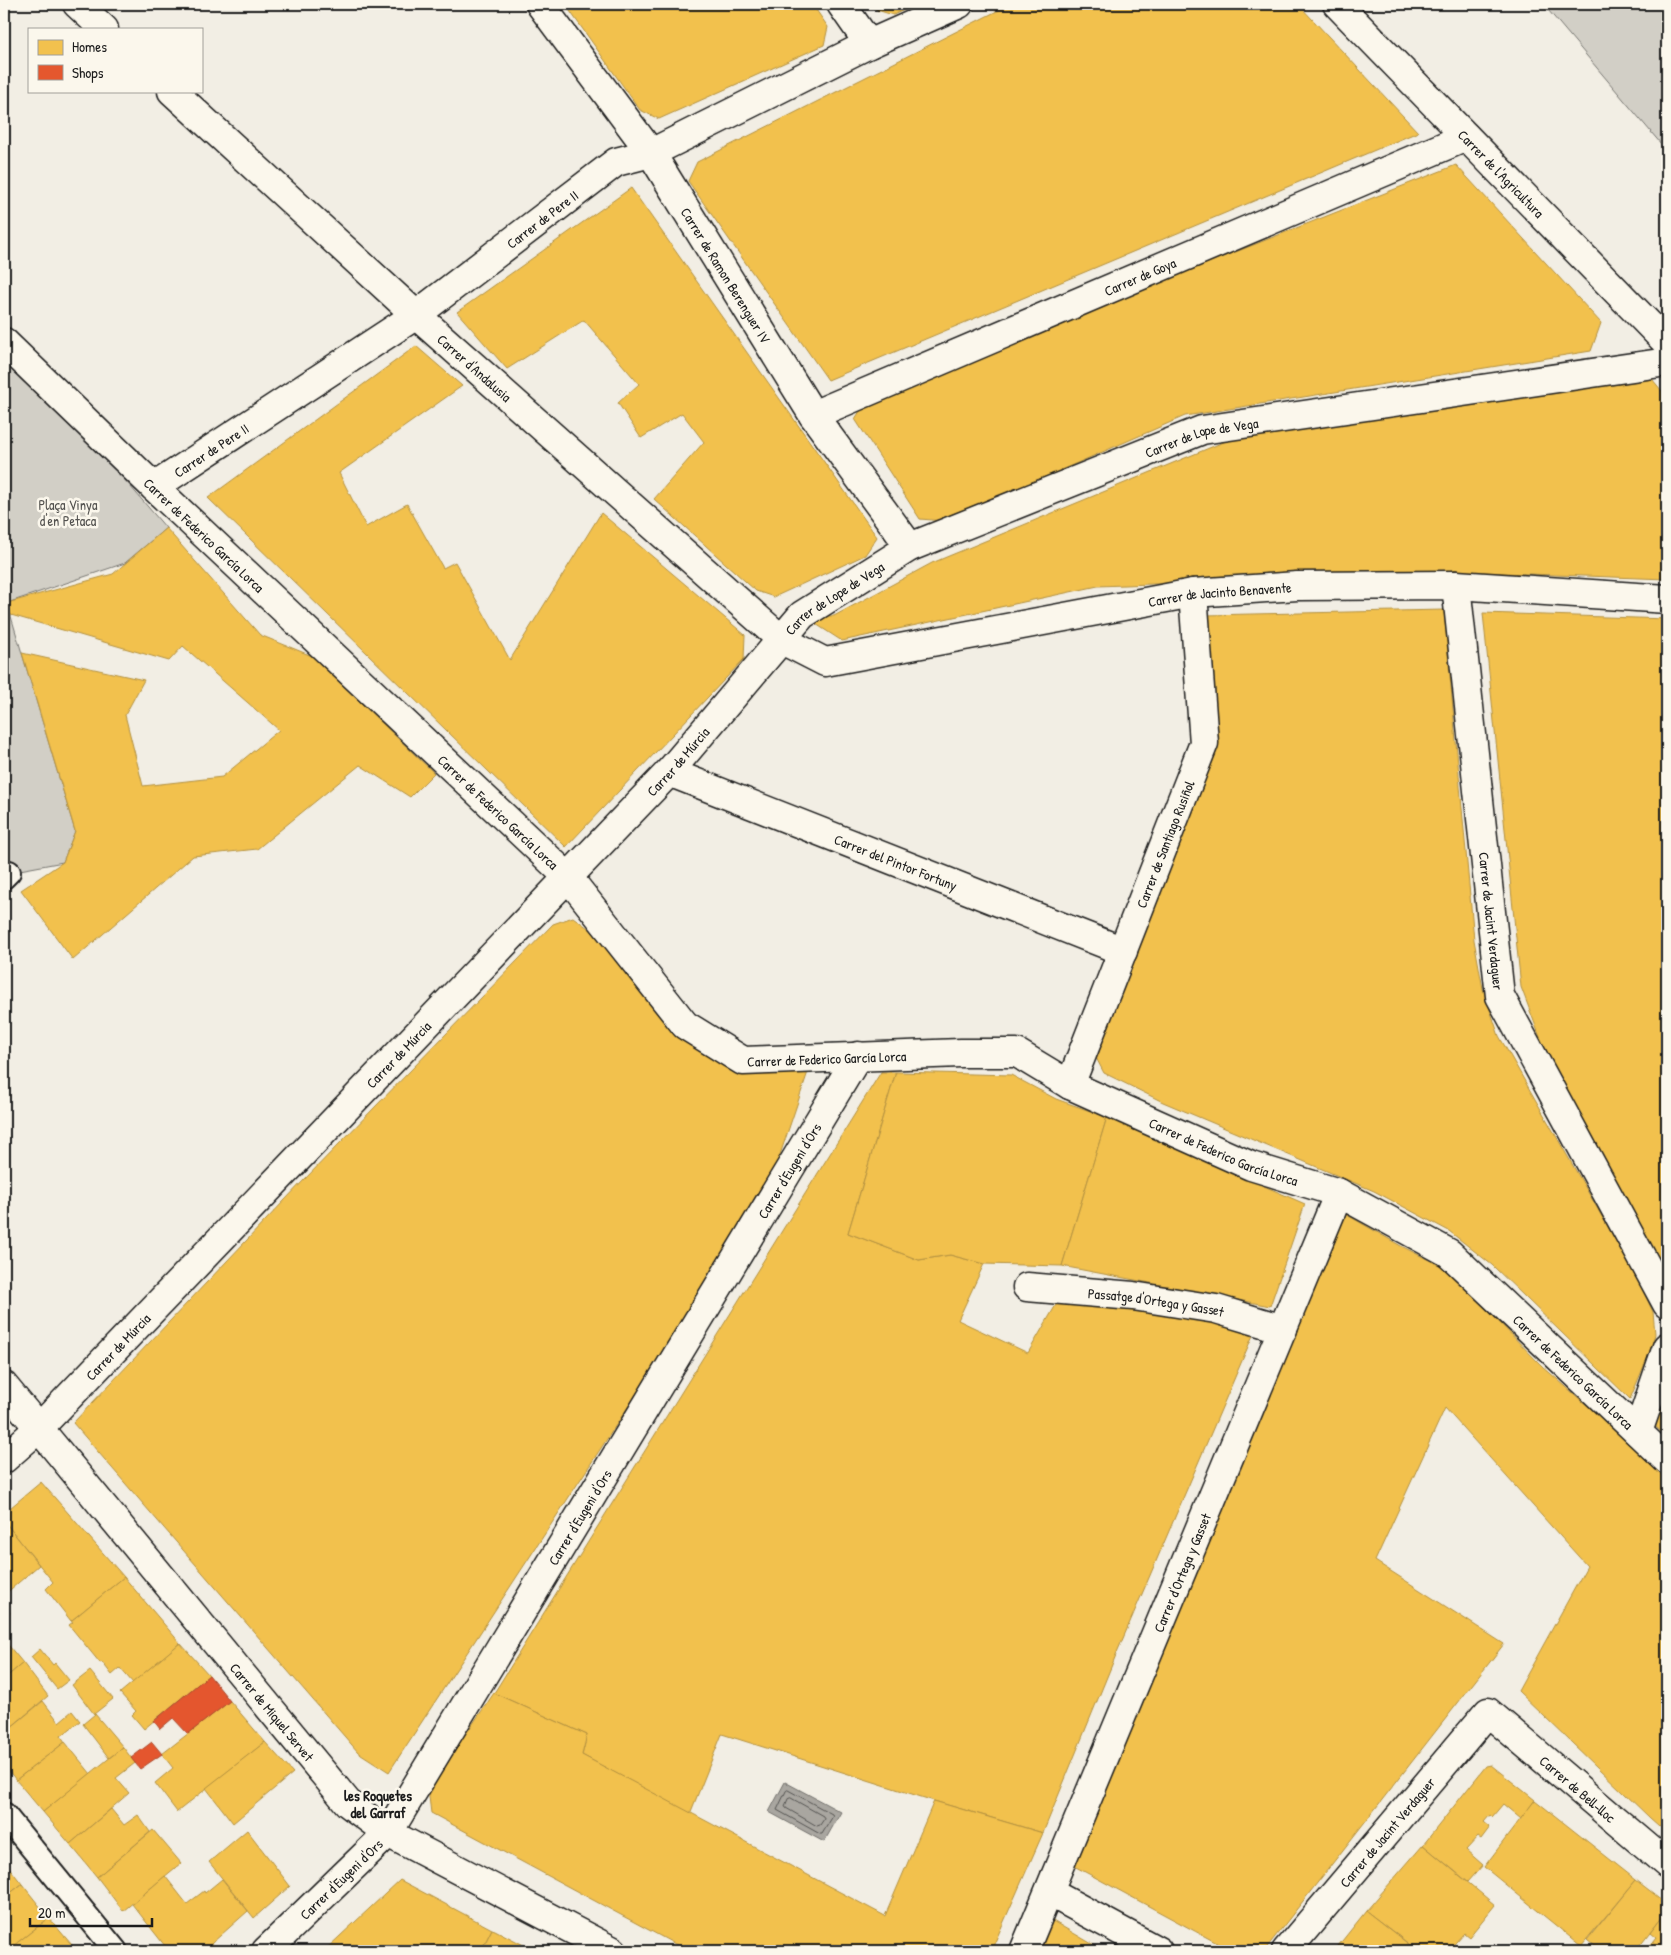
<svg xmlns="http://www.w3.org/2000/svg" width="1671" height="1955" font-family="'Patrick Hand',sans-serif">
<rect width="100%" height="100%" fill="#f2eee4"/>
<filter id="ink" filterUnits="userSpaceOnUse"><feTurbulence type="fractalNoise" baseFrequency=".02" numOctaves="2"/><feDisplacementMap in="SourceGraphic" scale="10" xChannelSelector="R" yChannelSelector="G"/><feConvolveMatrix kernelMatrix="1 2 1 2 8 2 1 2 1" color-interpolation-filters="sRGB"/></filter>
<g filter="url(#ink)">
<g fill="#d2cfc6" stroke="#777671">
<polygon points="1543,4 1667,4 1667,151"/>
<polygon points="18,355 166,528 125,563 7,603 75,831 63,862 9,872 4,876 4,367"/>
</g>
<polygon fill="#a9a6a0" stroke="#716f6b" points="785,1782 841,1812 824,1842 769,1812"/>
<g fill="#f2c14e" stroke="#b2903f">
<polygon points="565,4 812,4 828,27 824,45 659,119 640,110"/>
<polygon points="870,4 917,4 893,15 877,10"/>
<polygon points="1011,4 1298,4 1418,132 828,380 688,181 697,162"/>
<polygon points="1456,165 1601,323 1591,351 1185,416 944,521 920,519 855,419 862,408 1129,294"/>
<polygon points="631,188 877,537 865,555 774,597 756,591 654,499 704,442 682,413 641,438 618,403 639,384 584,320 507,369 457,312"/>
<polygon points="416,346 462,386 339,473 366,527 407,504 443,568 455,562 510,660 601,513 745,635 744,659 566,847 208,498"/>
<polygon points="1652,379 1667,397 1667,579 1474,572 1098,586 842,641 802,615 834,616 932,563 1226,441"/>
<polygon points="166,528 260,635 312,656 434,773 410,797 360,765 257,849 193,856 73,960 21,890 63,862 75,831 22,653 144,680 125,715 143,786 222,777 279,730 183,646 169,661 11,615 7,603 113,574"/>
<polygon points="1444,610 1474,940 1483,989 1499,1036 1637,1278 1653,1312 1655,1334 1649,1354 1630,1399 1492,1265 1449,1231 1374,1191 1163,1102 1104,1073 1094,1054 1208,759 1205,615"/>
<polygon points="1483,613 1667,619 1667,1288 1546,1053 1521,987"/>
<polygon points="573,917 592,931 668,1020 719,1064 809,1069 766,1196 389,1772 358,1752 73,1423 304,1180 553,924"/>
<polygon points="881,1072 896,1072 848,1233 919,1260 950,1255 984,1264 958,1320 1028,1353 1060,1298 1256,1328 1118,1650 1043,1833 934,1801 722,1734 690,1814 582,1755 587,1735 494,1693"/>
<polygon points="896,1072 1011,1075 1056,1099 1107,1117 1062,1266 984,1264 950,1255 919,1260 848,1233"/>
<polygon points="1107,1117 1305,1204 1270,1306 1062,1266"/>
<polygon points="1342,1212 1401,1246 1447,1269 1542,1366 1667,1475 1667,1833 1650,1818 1518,1691 1587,1566 1445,1408 1375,1561 1504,1644 1264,1951 1232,1951 1074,1866"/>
<polygon points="1667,1392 1667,1437 1655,1426"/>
<polygon points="41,1482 124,1577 71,1621 46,1589 53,1582 4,1521 4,1513"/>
<polygon points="4,1521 39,1565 4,1595"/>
<polygon points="124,1577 180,1643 133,1683 120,1668 112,1675 102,1662 100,1663 69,1625 73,1622 71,1621"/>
<polygon points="4,1606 10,1613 4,1619"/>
<polygon points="4,1640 23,1663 4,1679"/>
<polygon points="180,1643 209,1675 144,1729 132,1715 136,1711 120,1693"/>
<polygon points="40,1649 53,1665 55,1663 69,1680 57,1689 31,1657"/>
<polygon points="23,1663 48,1696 4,1733 4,1679"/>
<polygon points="90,1671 113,1699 94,1714 72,1685"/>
<polygon points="494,1693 587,1735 582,1755 885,1916 934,1801 1043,1833 991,1951 688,1951 431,1813 428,1789"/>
<polygon points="43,1701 59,1722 72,1711 80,1721 61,1736 65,1742 16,1780 4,1765 4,1733"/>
<polygon points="230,1701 265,1742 177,1812 155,1783 173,1768 162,1754"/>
<polygon points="95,1714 123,1747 109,1758 83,1724"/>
<polygon points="65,1742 91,1774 43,1812 16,1780"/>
<polygon points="265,1742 293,1773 233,1823 206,1788"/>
<polygon points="123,1747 135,1763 116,1778 129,1793 70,1844 43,1812"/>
<polygon points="1491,1765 1535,1800 1521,1819 1503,1804 1492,1817 1490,1815 1484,1822 1490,1827 1481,1839 1478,1837 1466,1850 1483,1865 1468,1882 1423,1845 1486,1766"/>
<polygon points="1535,1800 1636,1880 1581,1946 1484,1867"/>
<polygon points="111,1809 124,1825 138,1815 150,1832 97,1877 70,1844"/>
<polygon points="153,1830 181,1863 123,1911 97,1877"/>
<polygon points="247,1830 290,1886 254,1918 209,1862"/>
<polygon points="1423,1845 1495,1905 1469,1937 1464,1933 1448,1951 1418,1951 1366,1911"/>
<polygon points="4,1861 22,1884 4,1898"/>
<polygon points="165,1876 187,1904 204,1891 205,1893 222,1879 248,1911 203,1951 169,1951 132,1904"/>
<polygon points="400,1880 492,1929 481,1951 324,1951"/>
<polygon points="1636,1880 1667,1904 1667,1910 1635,1951 1600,1951 1587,1940"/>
<polygon points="22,1884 49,1918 7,1951 4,1951 4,1898"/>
<polygon points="1667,1910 1667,1951 1645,1951 1656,1937 1650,1932"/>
<polygon points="1366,1911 1411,1946 1418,1951 1334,1951"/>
<polygon points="49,1918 77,1951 7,1951 18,1942"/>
<polygon points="1051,1920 1104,1951 1038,1951"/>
<polygon points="492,1929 495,1930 535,1951 481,1951"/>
</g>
<g fill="#e4572e" stroke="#a84529">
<polygon points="209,1675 230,1701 188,1734 173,1718 160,1729 154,1721"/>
<polygon points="152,1742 162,1754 140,1769 131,1758"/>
</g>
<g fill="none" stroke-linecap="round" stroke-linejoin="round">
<g stroke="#545351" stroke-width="1">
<polygon points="788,1790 832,1814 833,1816 822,1834 820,1834 777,1810 786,1791"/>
<polygon points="791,1798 823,1816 824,1819 820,1825 817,1826 786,1808 785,1806 788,1799"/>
</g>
<defs>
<g id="lane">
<polyline points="4,877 9,872"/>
<polyline points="4,1814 116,1951"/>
</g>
<g id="street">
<polyline points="77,4 104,29"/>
<path id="s1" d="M540 4 651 153 813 415 910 547"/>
<polyline points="841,4 869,44"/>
<path id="s2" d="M172 91 416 315 782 640 825 662 1193 593 1297 586 1456 585 1667 599"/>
<path id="s3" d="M4 342 154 487 568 877 685 1025 743 1061 961 1053H1017L1070 1085 1251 1166 1339 1193 1449 1253 1667 1460"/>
<path id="s4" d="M813 415 1466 137"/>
<path id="s5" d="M154 487 416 315 616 162 651 153 869 44 959 4"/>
<path id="s6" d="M1456 585 1500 996 1667 1304"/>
<path id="s7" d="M669 772 1123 951"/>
<path id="s8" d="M1070 1085 1204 743 1193 593"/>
<path id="s9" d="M1027 1287 1133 1296 1216 1309 1283 1329"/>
<path id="s10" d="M4 1386 348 1803 388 1833 613 1951"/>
<polyline points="1638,1432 1667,1347"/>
<path id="s11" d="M4 1459 39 1428 669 772 802 615 910 547 1202 430 1667 362"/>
<polyline points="1049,1892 1158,1951"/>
<path id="s12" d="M266 1951 388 1833 858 1056"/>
<path id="s13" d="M1024 1951 1339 1193"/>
<path id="s14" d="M1286 1951 1488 1712 1667 1864"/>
</g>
<g id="secondary">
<path id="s15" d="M1337 4 1667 343"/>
</g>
</defs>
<use href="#lane" stroke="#1c1c1c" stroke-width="26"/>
<use href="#street" stroke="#1c1c1c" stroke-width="31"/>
<use href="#secondary" stroke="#1c1c1c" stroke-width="31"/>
<use href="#lane" stroke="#fbf7ec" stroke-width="22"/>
<use href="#street" stroke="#fbf7ec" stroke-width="28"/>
<use href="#secondary" stroke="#fbf7ec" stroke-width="28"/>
</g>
</g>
<g text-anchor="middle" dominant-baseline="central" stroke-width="5" stroke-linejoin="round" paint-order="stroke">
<g font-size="14" fill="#1c1c1c" stroke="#fbf7ec">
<text stroke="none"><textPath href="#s15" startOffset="236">Carrer de l'Agricultura</textPath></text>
<text stroke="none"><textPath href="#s5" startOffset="472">Carrer de Pere II</textPath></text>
<text stroke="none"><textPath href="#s1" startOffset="329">Carrer de Ramon Berenguer IV</textPath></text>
<text stroke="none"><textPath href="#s4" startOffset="355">Carrer de Goya</textPath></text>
<text stroke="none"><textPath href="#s2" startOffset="410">Carrer d'Andalusia</textPath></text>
<text stroke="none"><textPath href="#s11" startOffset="1602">Carrer de Lope de Vega</textPath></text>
<text stroke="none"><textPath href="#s5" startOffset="68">Carrer de Pere II</textPath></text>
<text stroke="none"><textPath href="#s3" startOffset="278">Carrer de Federico García Lorca</textPath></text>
<text stroke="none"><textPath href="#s2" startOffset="1270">Carrer de Jacinto Benavente</textPath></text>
<text stroke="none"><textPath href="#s11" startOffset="1198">Carrer de Lope de Vega</textPath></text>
<text stroke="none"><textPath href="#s11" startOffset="970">Carrer de Múrcia</textPath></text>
<text stroke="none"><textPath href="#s3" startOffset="682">Carrer de Federico García Lorca</textPath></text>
<text stroke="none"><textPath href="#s8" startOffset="259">Carrer de Santiago Rusiñol</textPath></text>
<text stroke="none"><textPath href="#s7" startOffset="244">Carrer del Pintor Fortuny</textPath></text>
<text stroke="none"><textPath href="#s6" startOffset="338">Carrer de Jacint Verdaguer</textPath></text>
<text stroke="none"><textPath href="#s11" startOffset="565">Carrer de Múrcia</textPath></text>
<text stroke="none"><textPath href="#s3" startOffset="1118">Carrer de Federico García Lorca</textPath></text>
<text stroke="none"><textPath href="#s3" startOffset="1538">Carrer de Federico García Lorca</textPath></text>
<text stroke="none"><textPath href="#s12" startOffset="944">Carrer d'Eugeni d'Ors</textPath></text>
<text stroke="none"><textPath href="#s9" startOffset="130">Passatge d'Ortega y Gasset</textPath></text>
<text stroke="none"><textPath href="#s11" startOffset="160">Carrer de Múrcia</textPath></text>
<text stroke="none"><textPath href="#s3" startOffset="1958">Carrer de Federico García Lorca</textPath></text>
<text stroke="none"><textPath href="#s12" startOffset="539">Carrer d'Eugeni d'Ors</textPath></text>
<text stroke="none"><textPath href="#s13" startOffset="410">Carrer d'Ortega y Gasset</textPath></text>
<text stroke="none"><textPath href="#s10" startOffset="422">Carrer de Miquel Servet</textPath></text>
<text stroke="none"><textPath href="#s14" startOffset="431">Carrer de Bell-lloc</textPath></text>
<text stroke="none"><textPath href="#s14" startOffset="156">Carrer de Jacint Verdaguer</textPath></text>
<text stroke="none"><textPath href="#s12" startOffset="104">Carrer d'Eugeni d'Ors</textPath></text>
</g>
<g font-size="14" fill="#53524f" stroke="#fbf7ec">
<text x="68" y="504">Plaça Vinya<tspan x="68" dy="16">d'en Petaca</tspan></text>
</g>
<g font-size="15" font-weight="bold" fill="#1c1c1c" stroke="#fbf7ec">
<text x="378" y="1795">les Roquetes<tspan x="378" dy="17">del Garraf</tspan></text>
</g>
</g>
<rect width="1671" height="1955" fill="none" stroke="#fbf7ec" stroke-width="20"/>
<rect x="10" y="10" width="1651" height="1935" fill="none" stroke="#1c1c1c" stroke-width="2" filter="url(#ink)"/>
<rect x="28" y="28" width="175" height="65" fill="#fbf7ec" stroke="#a29f99"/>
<rect x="38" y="40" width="25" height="15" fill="#f2c14e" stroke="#a29f99"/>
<text x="72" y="52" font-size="15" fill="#1c1c1c">Homes</text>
<rect x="38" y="65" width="25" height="15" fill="#e4572e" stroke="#a29f99"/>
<text x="72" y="78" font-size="15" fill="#1c1c1c">Shops</text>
<path d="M30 1918v8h122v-8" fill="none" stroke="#1c1c1c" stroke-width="2.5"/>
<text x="38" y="1918" font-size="15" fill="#1c1c1c" stroke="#fbf7ec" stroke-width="4" paint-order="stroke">20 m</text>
</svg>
